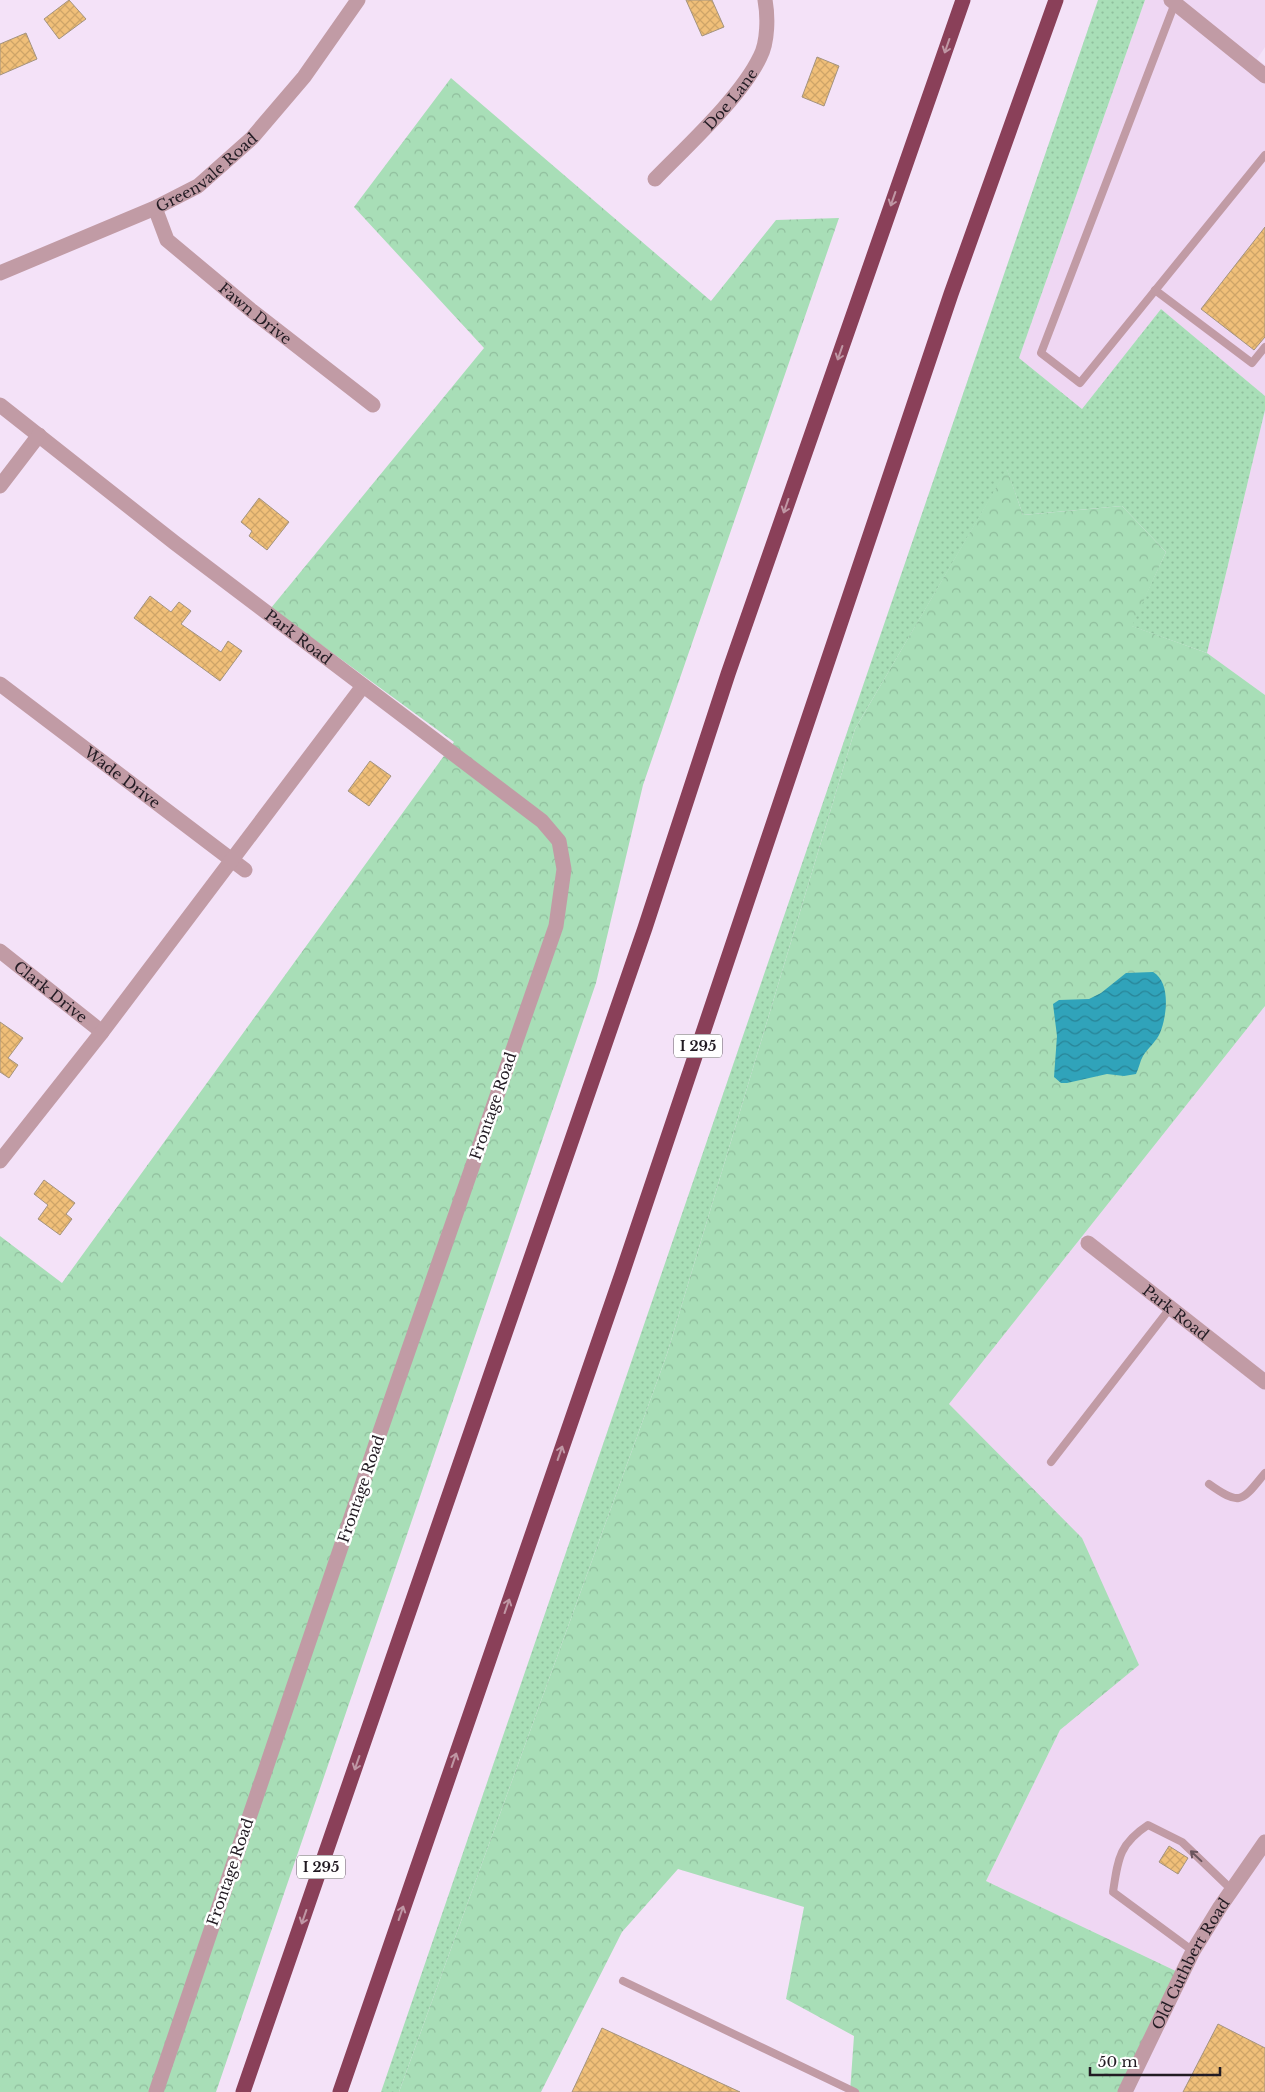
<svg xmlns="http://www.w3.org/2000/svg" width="1265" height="2092" font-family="'Libre Baskerville',serif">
<defs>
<pattern id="grass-dots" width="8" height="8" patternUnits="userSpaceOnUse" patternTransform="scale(1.25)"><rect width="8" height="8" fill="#a8deb7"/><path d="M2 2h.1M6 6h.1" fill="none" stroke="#90be9d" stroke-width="1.8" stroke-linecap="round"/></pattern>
<pattern id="forest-crowns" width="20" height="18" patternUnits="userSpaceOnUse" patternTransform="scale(1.25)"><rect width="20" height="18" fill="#a8deb7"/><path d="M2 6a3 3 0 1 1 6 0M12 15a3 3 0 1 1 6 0" fill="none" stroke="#90be9d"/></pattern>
<pattern id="water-waves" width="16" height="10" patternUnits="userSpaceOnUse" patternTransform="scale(1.25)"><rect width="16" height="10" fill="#30a3ba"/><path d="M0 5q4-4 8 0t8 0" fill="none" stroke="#288497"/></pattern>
<pattern id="building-cross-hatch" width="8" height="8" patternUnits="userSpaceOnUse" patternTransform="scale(1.25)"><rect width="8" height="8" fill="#f0bf79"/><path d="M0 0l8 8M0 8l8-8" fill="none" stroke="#cea468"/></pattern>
</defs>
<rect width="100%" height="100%" fill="#f4e2f8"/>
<g fill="#efd7f3">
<polygon points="1145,0 1265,0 1265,47 1257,59 1265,65 1265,396 1161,309 1082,409 1019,358"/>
<polygon points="1265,410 1265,695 1207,653"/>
<polygon points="1265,1006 1265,2092 1125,2092 1180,1973 986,1881 1060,1730 1138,1665 949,1404"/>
</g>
<polygon fill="url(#grass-dots)" points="1098,0 1145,0 1019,358 1082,409 1161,309 1265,396 1265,410 1207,653 1131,626 1166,552 1122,506 1023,515 1007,470 855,729 667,1354 399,2092 381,2092"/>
<g fill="url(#forest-crowns)">
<polygon points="451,78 711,301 776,220 839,218 643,785 596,983 216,2092 0,2092 0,1236 62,1283 454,742 271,608 484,348 354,207"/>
<polygon points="1007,469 1023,515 1122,506 1166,552 1132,626 1207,653 1265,695 1265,1006 949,1404 1082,1538 1139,1665 1060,1730 986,1881 1180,1973 1125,2092 850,2092 854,2036 786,1999 804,1907 678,1869 622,1932 541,2092 399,2092 667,1354 855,729"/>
</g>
<path fill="url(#water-waves)" d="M1153 972C1171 982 1167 1016 1160 1033 1156 1042 1148 1048 1143 1056 1140 1061 1139 1068 1136 1074L1124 1076 1107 1074 1067 1083H1061L1054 1077 1057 1036 1053 1004 1059 1000 1089 999 1101 993 1126 973Z"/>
<g fill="url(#building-cross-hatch)" stroke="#a3937f">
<polygon points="69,0 86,19 59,39 44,19"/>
<polygon points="686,0 712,0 724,27 702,36"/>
<polygon points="26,33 37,59 0,75 0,44"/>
<polygon points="817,57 839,66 824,106 802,97"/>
<polygon points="1265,227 1265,337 1254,350 1201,309"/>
<polygon points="259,498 289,522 267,550 249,536 252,531 241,522"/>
<polygon points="150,596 171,612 179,602 191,611 181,624 221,652 228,641 242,651 220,681 134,618"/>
<polygon points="370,761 391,776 369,806 348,791"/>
<polygon points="0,1022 23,1038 8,1058 18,1065 9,1078 0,1072"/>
<polygon points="44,1180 75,1203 66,1214 72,1219 60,1235 38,1219 48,1205 34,1194"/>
<polygon points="1169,1846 1188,1858 1178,1874 1159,1862"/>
<polygon points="1218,2024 1265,2048 1265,2092 1183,2092"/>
<polygon points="602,2028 740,2092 572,2092"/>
</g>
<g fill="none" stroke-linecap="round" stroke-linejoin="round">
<g stroke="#c19ba5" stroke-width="8">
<polyline points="1175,3 1041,353 1080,383 1265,155"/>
<polyline points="1155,290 1252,363 1265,347"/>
<polyline points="1051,1462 1171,1307"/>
<path d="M1209 1484C1241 1507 1242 1501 1265 1473"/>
<path d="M1193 1951 1113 1892C1118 1859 1119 1844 1148 1825L1182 1842 1232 1890"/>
<polyline points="623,1981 855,2092"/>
</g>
<g stroke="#c19ba5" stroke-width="15">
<polyline points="1171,0 1265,76"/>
<path id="s1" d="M655 179C687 146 741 97 760 57 768 42 768 16 765 0"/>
<path id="s2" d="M155 208 167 240 252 311 373 405"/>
<path id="s3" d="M0 273 155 208 198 186 252 138 304 77 358 0"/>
<path id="s4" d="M0 405 175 543 542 821 559 841 564 869 556 926 380 1432 156 2092"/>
<polyline points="0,486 39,435"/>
<path id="s5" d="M0 684 245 870"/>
<path id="s6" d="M0 951 102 1032"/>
<polyline points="0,1161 102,1032 363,686"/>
<path id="s7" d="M1088 1243 1265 1382"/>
</g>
<path stroke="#c19ba5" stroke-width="15" id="s8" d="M1125 2092 1193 1951 1220 1907 1265 1842"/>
<g stroke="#8a4059" stroke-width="15">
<polyline points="243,2092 645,928 728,674 963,0"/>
<polyline points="340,2092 623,1271 951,294 1056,0"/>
</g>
</g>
<defs><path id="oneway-shaft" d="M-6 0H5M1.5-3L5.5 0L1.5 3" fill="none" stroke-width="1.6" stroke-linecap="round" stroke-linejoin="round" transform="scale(1.25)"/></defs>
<g stroke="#bf96a4">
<use href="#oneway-shaft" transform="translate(947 46) rotate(109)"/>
<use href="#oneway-shaft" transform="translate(893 199) rotate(109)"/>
<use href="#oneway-shaft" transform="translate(840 353) rotate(109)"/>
<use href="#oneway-shaft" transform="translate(786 506) rotate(109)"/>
<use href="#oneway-shaft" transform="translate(560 1453) rotate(-71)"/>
<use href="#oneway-shaft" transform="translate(507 1606) rotate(-71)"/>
<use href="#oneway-shaft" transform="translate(454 1760) rotate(-71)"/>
<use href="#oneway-shaft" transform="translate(357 1763) rotate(109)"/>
<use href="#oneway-shaft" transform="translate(401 1913) rotate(-71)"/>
<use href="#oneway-shaft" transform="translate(304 1917) rotate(109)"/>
</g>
<use stroke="#6a555e" href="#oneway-shaft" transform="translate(1196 1856) rotate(-137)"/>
<g text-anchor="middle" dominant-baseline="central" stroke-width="5" stroke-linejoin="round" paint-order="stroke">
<g fill="#fff" stroke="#645f65" stroke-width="1">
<rect x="674" y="1034.5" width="48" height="23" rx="4"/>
<rect x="297" y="1855.5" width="48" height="23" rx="4"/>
</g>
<g font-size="14" font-weight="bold" fill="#221b23">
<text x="698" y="1046">I 295</text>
<text x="321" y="1867">I 295</text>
</g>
<g font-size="15" fill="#221b23" stroke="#fff">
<text stroke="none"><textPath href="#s1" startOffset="110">Doe Lane</textPath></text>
<text stroke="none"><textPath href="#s3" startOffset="231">Greenvale Road</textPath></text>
<text stroke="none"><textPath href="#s2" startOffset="149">Fawn Drive</textPath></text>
<text stroke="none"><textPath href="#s4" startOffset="378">Park Road</textPath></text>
<text stroke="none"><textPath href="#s5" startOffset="154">Wade Drive</textPath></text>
<text stroke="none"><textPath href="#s6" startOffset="65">Clark Drive</textPath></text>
<text transform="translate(493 1106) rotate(-71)">Frontage Road</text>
<text stroke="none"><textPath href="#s7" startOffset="112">Park Road</textPath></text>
<text transform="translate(361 1489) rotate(-71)">Frontage Road</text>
<text transform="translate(230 1872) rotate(-71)">Frontage Road</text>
<text stroke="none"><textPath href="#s8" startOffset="144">Old Cuthbert Road</textPath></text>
</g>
</g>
<path d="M1090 2067v8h130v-8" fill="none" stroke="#221b23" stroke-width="2.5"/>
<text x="1098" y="2067" font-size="15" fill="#221b23" stroke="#ffffff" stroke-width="4" paint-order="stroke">50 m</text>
</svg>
